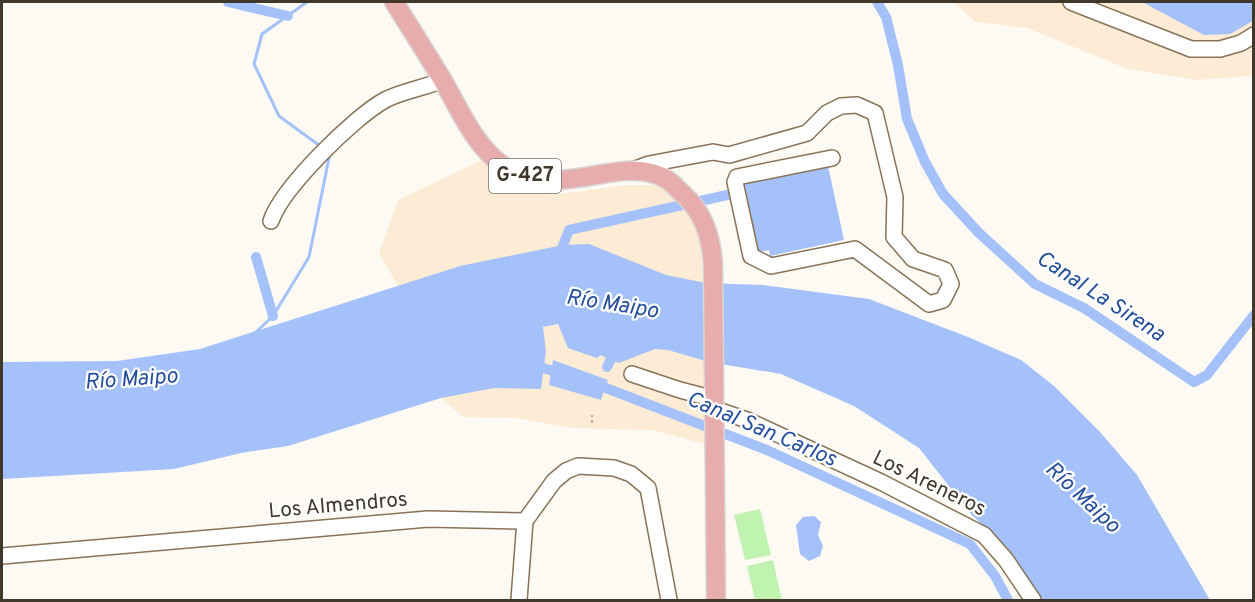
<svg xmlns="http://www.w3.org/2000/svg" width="1255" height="602" font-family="Overpass,sans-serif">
<rect width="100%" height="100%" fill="#fdf9f3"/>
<g fill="#fdecd5">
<polygon points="953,2 1253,2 1253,76 1197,80 1128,69 1027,28 976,22"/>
<polygon points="484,159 530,192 560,194 628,185 660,185 682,199 705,237 709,445 652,430 574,428 516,418 463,417 441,398 398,286 379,253 398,200"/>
</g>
<g fill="#c1f3b0">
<polygon points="760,509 771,555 745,560 734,515"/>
<polygon points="773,560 782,600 755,600 747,566"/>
</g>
<g fill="#a4c2f9">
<polygon points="1142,2 1253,2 1253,21 1230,34 1204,35"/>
<polygon points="828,166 844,240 770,256 769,250 754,253 740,185"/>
<polygon points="589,244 666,275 706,283 763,285 869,299 968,337 1021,360 1054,386 1100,432 1137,475 1210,600 1041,600 1010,552 971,514 919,448 854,406 781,374 709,362 668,350 655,349 619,363 600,355 597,358 568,348 558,324 543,327 546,352 541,389 494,388 441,398 288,446 241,453 174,469 2,479 2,362 117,361 200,349 460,266 563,245"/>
<polygon points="553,360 608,380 601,400 549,385"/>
<polygon points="814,516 821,522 818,535 823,546 820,556 809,561 800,554 796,525 803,517"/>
</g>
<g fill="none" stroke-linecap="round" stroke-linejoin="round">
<g stroke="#a4c2f9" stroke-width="3">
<polyline points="307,2 262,34 254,64 279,116 320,146"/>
<polyline points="255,333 273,316 309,257 330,153"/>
</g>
<g stroke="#a4c2f9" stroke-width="10">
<polyline points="228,2 288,16"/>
<polyline points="877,2 886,17 898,65 907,119 925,162 943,194 979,233 1035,284 1084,308 1194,382 1207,375 1254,315"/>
<polyline points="559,256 569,230 741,192"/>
<polyline points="256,257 273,316"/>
<polyline points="532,361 543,368 564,374"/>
<polyline points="607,367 616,349"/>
<polyline points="593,383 767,450 970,544 995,576 1008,600"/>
</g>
<defs>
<g id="minor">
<polyline points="1071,2 1191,49 1220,49 1241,43 1254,35"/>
<polyline points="633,170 649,164 713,152 729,155 807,133 827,113 841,106 857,105 875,113 895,197 894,237 913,259 945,270 951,284 943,300 929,304 855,249 771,266 751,256 735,182 737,177 832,158"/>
<path d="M271 221C282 188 354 117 385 100 402 91 424 88 443 80"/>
<polyline points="632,374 680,390 715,399"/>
<polyline points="715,409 747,420 881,482 984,535 1006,560 1033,600"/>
<polyline points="2,556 428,519 525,521"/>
<polyline points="519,600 525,521 554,481 566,471 578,466 614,468 631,474 648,488 669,600"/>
</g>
<path id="major" d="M394 2C410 27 426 53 442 79 459 108 474 145 502 165 558 204 619 152 666 179 672 182 678 190 683 194 704 213 711 237 713 264L716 600"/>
</defs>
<use href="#minor" stroke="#887357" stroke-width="18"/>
<use href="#major" stroke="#d9d7d5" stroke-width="21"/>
<polyline stroke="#a49e95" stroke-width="1.5" stroke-dasharray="3 3" stroke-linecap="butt" points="592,423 592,415"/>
<use href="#minor" stroke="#fff" stroke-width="15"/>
<use href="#major" stroke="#e7acac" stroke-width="18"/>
</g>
<g text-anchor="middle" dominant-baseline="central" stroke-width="4.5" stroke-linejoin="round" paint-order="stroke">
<rect fill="#fff" stroke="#7a746b" stroke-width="1.5" x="489" y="159" width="72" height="34" rx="4.5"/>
<g font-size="20" font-weight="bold" fill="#41382c">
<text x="525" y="176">G-427</text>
</g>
<g font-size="21" fill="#41382c" stroke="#fff">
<text transform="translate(929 484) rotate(26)">Los Areneros</text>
<text transform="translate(338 506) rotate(-5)">Los Almendros</text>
</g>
<g font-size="22" font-style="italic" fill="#254e9c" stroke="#fff">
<text transform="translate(1100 297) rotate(33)">Canal La Sirena</text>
<text transform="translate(612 305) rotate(9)">Río Maipo</text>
<text transform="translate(131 380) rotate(-4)">Río Maipo</text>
<text transform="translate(761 430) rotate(23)">Canal San Carlos</text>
<text transform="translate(1082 498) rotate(43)">Río Maipo</text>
</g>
</g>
<rect width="1255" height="602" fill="none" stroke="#41382c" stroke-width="6"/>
</svg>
